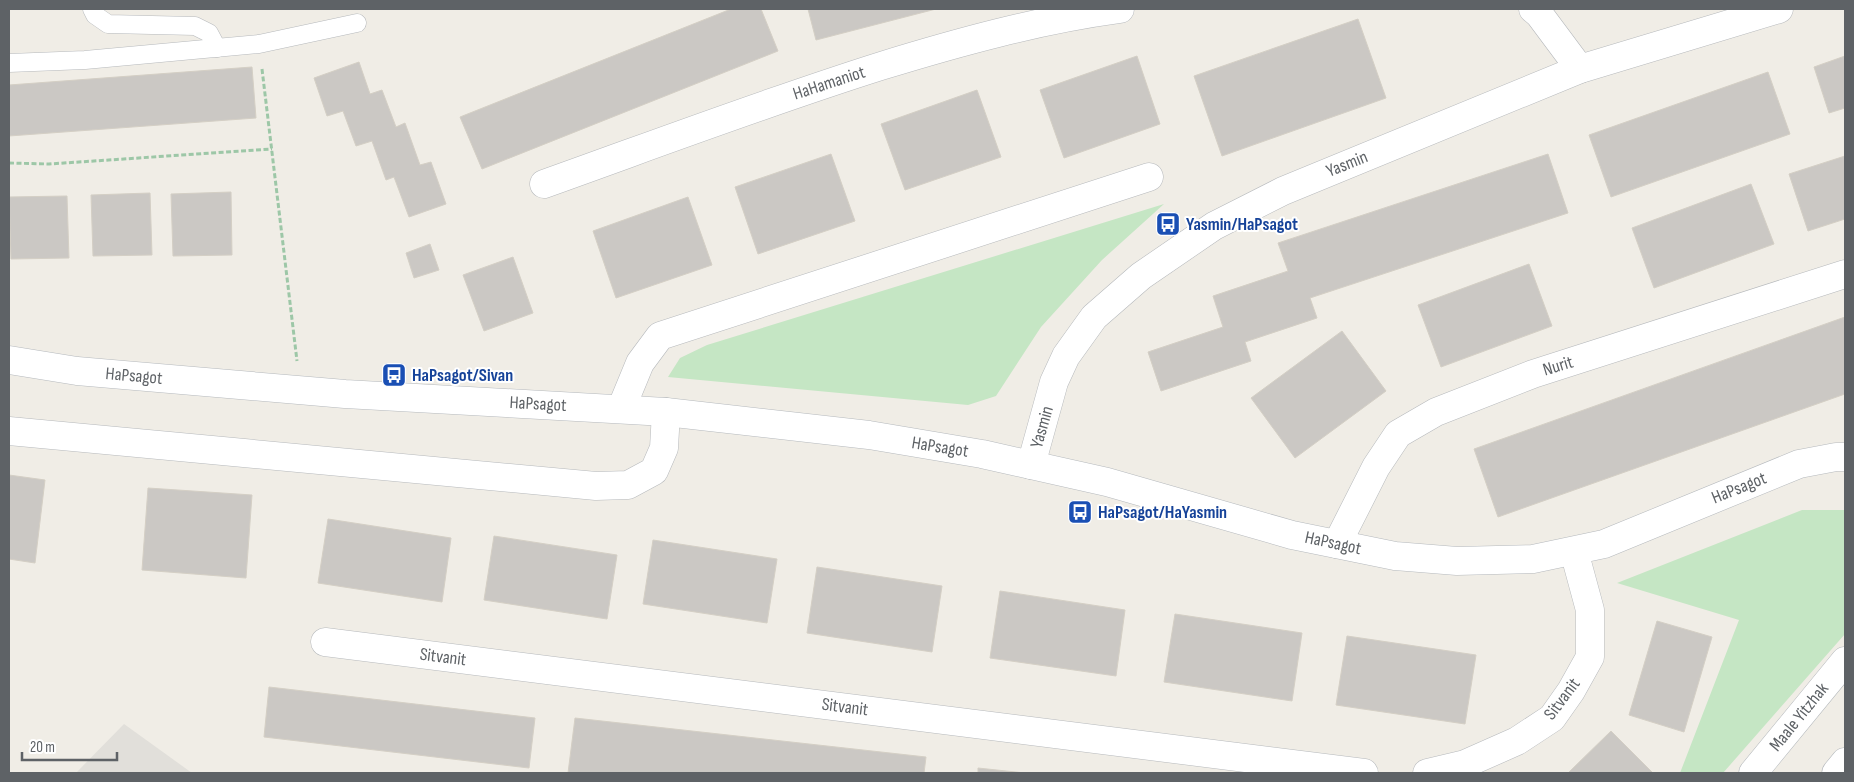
<svg xmlns="http://www.w3.org/2000/svg" width="1854" height="782" font-family="'Sofia Sans Condensed',sans-serif">
<rect width="100%" height="100%" fill="#f0ede6"/>
<polygon fill="#e1dfda" points="124,724 192,773 76,773"/>
<g fill="#c5e6c4">
<polygon points="1164,204 1102,260 1041,327 996,396 968,405 668,377 680,358 707,345"/>
<polygon points="1802,510 1845,510 1845,634 1723,773 1680,773 1739,620 1617,583"/>
</g>
<g fill="#cbc8c4" stroke="#d4cfc5">
<polygon points="731,9 761,9 778,51 482,169 460,117"/>
<polygon points="808,9 936,9 816,40"/>
<polygon points="1358,19 1386,98 1222,156 1194,76"/>
<polygon points="1137,56 1160,124 1064,158 1040,90"/>
<polygon points="1845,56 1845,108 1829,113 1814,67"/>
<polygon points="359,62 370,94 382,90 396,127 405,123 420,165 431,162 446,204 409,217 394,177 386,180 372,141 356,146 343,111 327,116 314,78"/>
<polygon points="252,67 256,118 9,136 9,85"/>
<polygon points="1768,72 1790,134 1611,197 1589,135"/>
<polygon points="977,90 1001,157 905,190 881,124"/>
<polygon points="831,154 855,221 758,254 735,187"/>
<polygon points="1548,154 1568,213 1310,298 1317,318 1245,342 1251,361 1161,391 1148,352 1223,327 1213,296 1288,271 1278,243"/>
<polygon points="1845,156 1845,219 1808,231 1789,174"/>
<polygon points="1751,184 1774,244 1654,288 1632,228"/>
<polygon points="231,192 232,255 173,256 171,194"/>
<polygon points="150,193 152,255 93,256 91,195"/>
<polygon points="67,196 69,258 11,259 9,197"/>
<polygon points="688,197 712,265 616,298 593,231"/>
<polygon points="430,244 439,270 414,278 406,253"/>
<polygon points="513,257 533,313 484,331 463,275"/>
<polygon points="1529,264 1552,326 1441,367 1418,305"/>
<polygon points="1845,317 1845,394 1498,517 1474,449"/>
<polygon points="1342,331 1386,391 1295,458 1251,398"/>
<polygon points="9,475 45,480 35,563 9,559"/>
<polygon points="148,488 252,495 246,578 142,570"/>
<polygon points="328,519 451,538 442,602 318,583"/>
<polygon points="494,536 617,555 607,619 484,600"/>
<polygon points="653,540 777,559 767,623 643,604"/>
<polygon points="817,567 942,586 932,652 807,633"/>
<polygon points="1000,591 1125,610 1116,676 990,658"/>
<polygon points="1175,614 1302,633 1292,701 1164,682"/>
<polygon points="1657,621 1712,637 1684,732 1629,715"/>
<polygon points="1347,636 1476,655 1465,724 1336,705"/>
<polygon points="269,687 535,718 529,768 264,737"/>
<polygon points="575,718 926,757 924,773 568,773"/>
<polygon points="1611,731 1653,773 1568,773"/>
<polygon points="978,768 1025,773 978,773"/>
</g>
<g fill="none" stroke-linecap="round" stroke-linejoin="round">
<defs>
<g id="lane">
<polyline points="92,9 95,15 108,24 195,26 209,33 217,48"/>
<polyline points="9,63 85,60 259,44 357,23"/>
</g>
<g id="street">
<polyline points="1533,9 1539,14 1580,69"/>
<path d="M544 184C656 144 767 102 881 66 959 42 1039 20 1120 9"/>
<polyline points="621,409 640,363 660,336 1149,177"/>
<polyline points="9,431 596,486 628,485 654,471 664,448 666,412"/>
<polyline points="1031,465 1054,382 1066,356 1094,317 1141,276 1214,226 1283,191 1580,69 1779,9"/>
<polyline points="1337,544 1376,467 1398,434 1436,412 1533,374 1845,274"/>
<polyline points="325,642 1364,773"/>
<polyline points="1427,773 1465,764 1517,741 1552,718 1571,691 1590,657 1590,610 1574,551"/>
</g>
<g id="secondary">
<polyline points="9,360 77,371 345,394 666,412 869,435 982,454 1107,482 1292,535 1395,556 1457,561 1533,559 1604,544 1799,464 1836,457 1845,457"/>
<polyline points="1753,773 1845,661"/>
<polyline points="1836,773 1845,762"/>
</g>
</defs>
<use href="#lane" stroke="#b6b9bc" stroke-width="19"/>
<use href="#street" stroke="#b6b9bc" stroke-width="29"/>
<use href="#secondary" stroke="#b5b9bd" stroke-width="29"/>
<g stroke="#9dc7a7" stroke-width="3" stroke-dasharray="5 2.5" stroke-linecap="butt">
<polyline points="262,69 297,361"/>
<polyline points="9,163 49,164 272,149"/>
</g>
<use href="#lane" stroke="#fff" stroke-width="18"/>
<use href="#street" stroke="#fff" stroke-width="28"/>
<use href="#secondary" stroke="#fff" stroke-width="28"/>
</g>
<defs>
<symbol id="bus-square" viewBox="-11 -11 22 22"><rect x="-9" y="-9" width="18" height="18" rx="4" fill="#1a4fb4" stroke="#fff"/><path d="M-5-6H5V4H4V6H2V4H-2V6H-4V4H-5ZM-3.5-4V0h7V-4ZM-3.5 1.2v1.5H-2V1.2ZM2 1.2v1.5H3.5V1.2Z" fill="#fff"/></symbol>
</defs>
<g fill-rule="evenodd">
<use href="#bus-square" x="1154" y="210" width="28" height="28"/>
<use href="#bus-square" x="380" y="361" width="28" height="28"/>
<use href="#bus-square" x="1066" y="498" width="28" height="28"/>
</g>
<g text-anchor="middle" dominant-baseline="central" stroke-width="4" stroke-linejoin="round" paint-order="stroke">
<g font-size="18" fill="#5e6266" stroke="#fff">
<text transform="translate(829 83) rotate(-18)">HaHamaniot</text>
<text transform="translate(1347 164) rotate(-22)">Yasmin</text>
<text transform="translate(1558 366) rotate(-17)">Nurit</text>
<text transform="translate(134 376) rotate(5)">HaPsagot</text>
<text transform="translate(538 404) rotate(3)">HaPsagot</text>
<text transform="translate(1042 427) rotate(-74)">Yasmin</text>
<text transform="translate(940 447) rotate(9)">HaPsagot</text>
<text transform="translate(1739 488) rotate(-22)">HaPsagot</text>
<text transform="translate(1333 543) rotate(12)">HaPsagot</text>
<text transform="translate(443 657) rotate(7)">Sitvanit</text>
<text transform="translate(1562 699) rotate(-53)">Sitvanit</text>
<text transform="translate(845 707) rotate(7)">Sitvanit</text>
<text transform="translate(1799 717) rotate(-51)">Maale Yitzhak</text>
</g>
<g font-size="18" font-weight="bold" fill="#164399" stroke="#fff" text-anchor="start">
<text x="1186" y="224">Yasmin/HaPsagot</text>
<text x="412" y="375">HaPsagot/Sivan</text>
<text x="1098" y="512">HaPsagot/HaYasmin</text>
</g>
</g>
<rect width="1854" height="782" fill="none" stroke="#5e6266" stroke-width="20"/>
<path d="M22 752v8h95v-8" fill="none" stroke="#5e6266" stroke-width="2.5"/>
<text x="30" y="752" font-size="15" fill="#5e6266" stroke="#ffffff" stroke-width="4" paint-order="stroke">20 m</text>
</svg>
